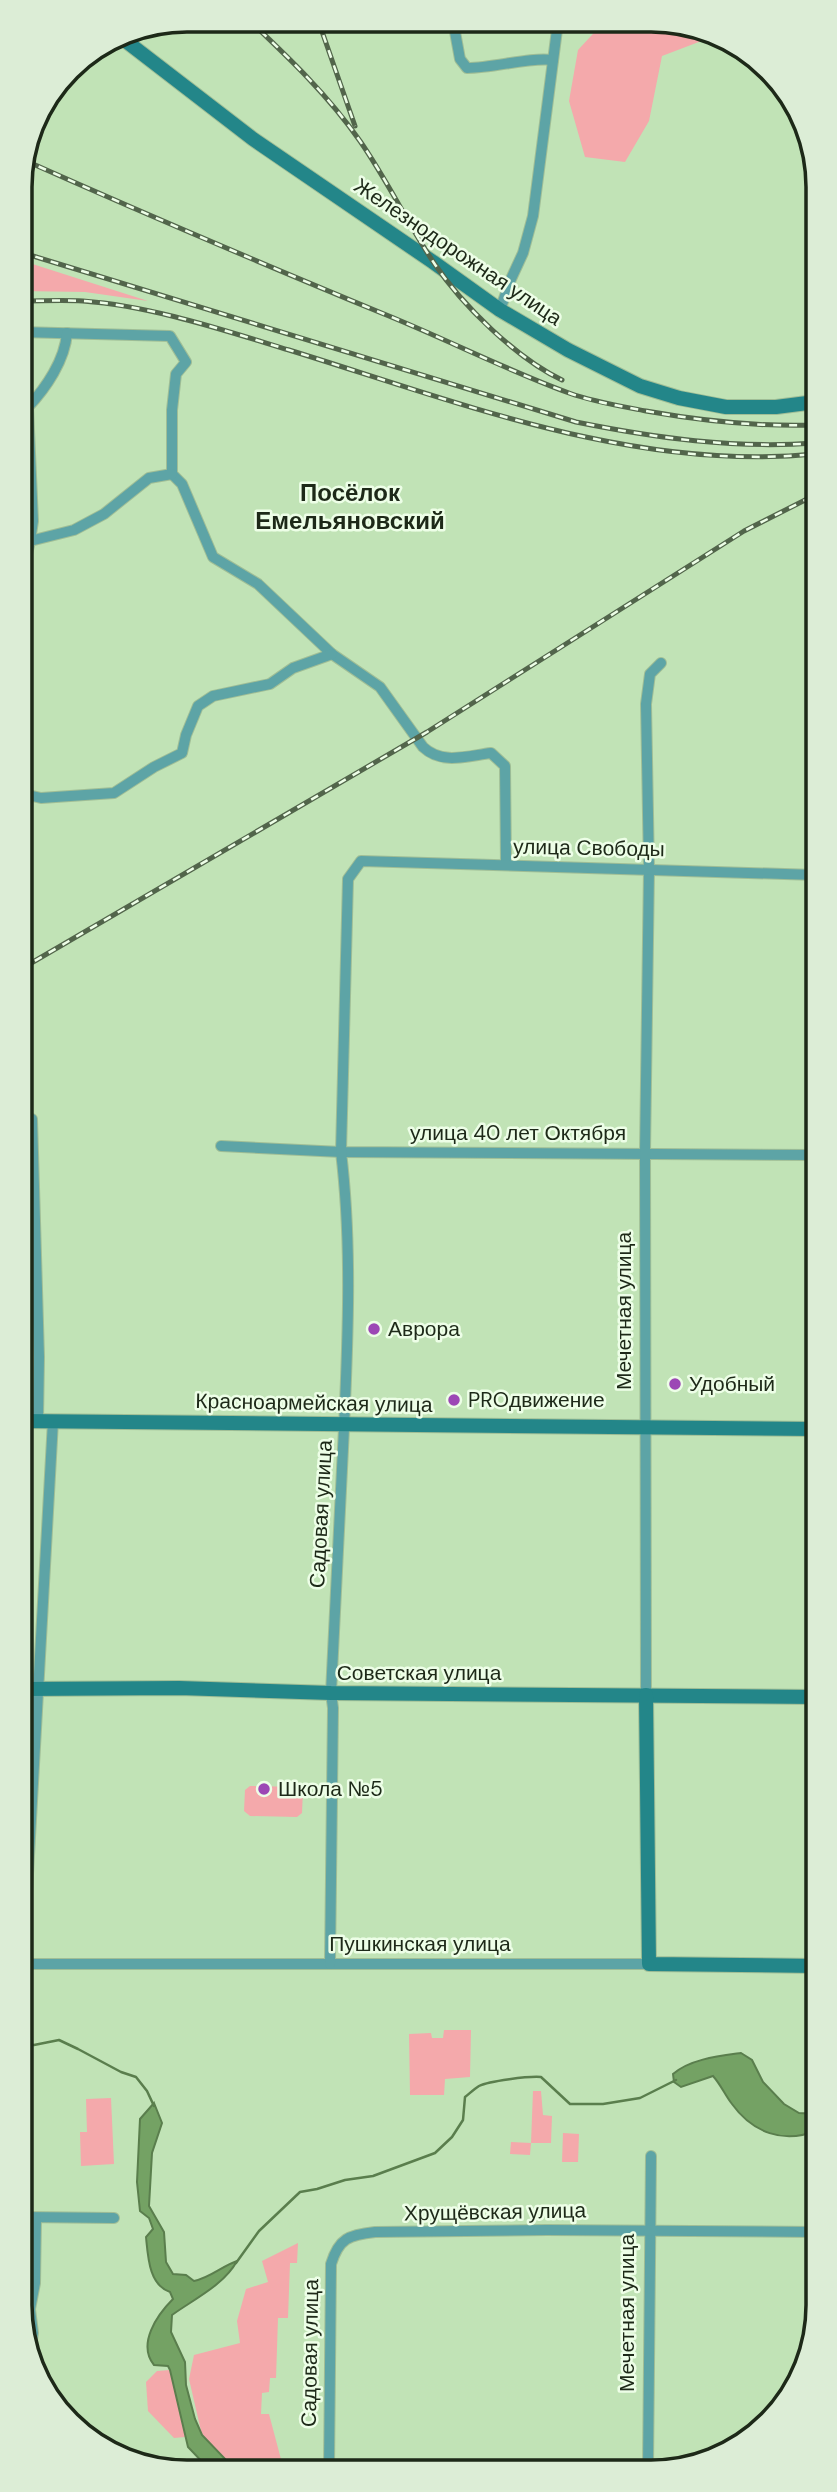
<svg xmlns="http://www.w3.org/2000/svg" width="837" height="2492" font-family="'DM Sans',sans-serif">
<rect width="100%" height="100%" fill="#c1e3b6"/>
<g fill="#f4a9ab">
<polygon points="604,22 684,23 719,41 704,40 662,56 649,121 625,162 585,157 569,101 578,50"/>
<polygon points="20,260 148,301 85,292 20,291"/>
<polygon points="250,1786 299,1787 303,1790 302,1813 297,1817 250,1816 244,1811 245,1790"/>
<polygon points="444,2030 471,2030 470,2077 445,2079 444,2095 410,2095 409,2034 431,2033 432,2038 443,2038"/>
<polygon points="533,2091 541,2091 543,2115 552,2116 551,2143 531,2143 530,2155 510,2154 511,2142 531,2143"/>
<polygon points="111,2098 114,2164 81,2166 80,2132 87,2132 86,2099"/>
<polygon points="563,2133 579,2134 578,2162 562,2162"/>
<polygon points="298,2243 297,2263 290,2263 288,2318 278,2318 276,2378 270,2378 269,2392 262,2393 261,2414 269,2414 282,2463 229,2463 202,2435 189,2379 194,2355 240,2343 237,2321 246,2289 268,2282 262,2261"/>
<polygon points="170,2370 185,2437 174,2438 148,2411 146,2382 157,2371"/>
</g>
<g fill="#74a264" stroke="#5a7e4d" stroke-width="2">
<path d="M741 2053 752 2060 763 2082 784 2104 799 2113 817 2114V2130C784 2145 752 2132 732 2104 725 2095 721 2085 713 2076L681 2087 674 2082 673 2074C690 2059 719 2056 741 2053Z"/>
<path d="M154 2103 162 2123 152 2153 149 2206 164 2232 166 2262 173 2274 186 2275 194 2281C210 2278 222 2266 237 2261 224 2285 194 2299 172 2315L171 2332 185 2362 186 2385 195 2419 202 2435 229 2463 228 2470 208 2468 188 2447 170 2370 168 2366 154 2365C137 2344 157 2315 173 2299L170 2292C149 2285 148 2257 146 2237L153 2229 149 2218 140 2211 137 2182 140 2119Z"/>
</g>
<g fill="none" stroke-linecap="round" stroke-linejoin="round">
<g stroke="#5a7e4d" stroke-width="2.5">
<polyline points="22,2044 34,2045 59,2040 78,2049 121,2072 136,2077 147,2091 154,2106"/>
<path d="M236 2263 259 2231 300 2192 317 2189 345 2180 373 2176 435 2153 452 2137 463 2120 465 2097C469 2094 474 2089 479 2086 489 2081 529 2076 541 2077L570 2104H603L640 2098 676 2080"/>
</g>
<defs>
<g id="street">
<path d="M453 21 460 59 467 68C495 68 528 57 553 60"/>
<polyline points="500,310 511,279 523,253 533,216 558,22"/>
<path d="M20 332 170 336 186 362 176 374 172 410V474L182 484 213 557 258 584 332 654 380 687 423 747C442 765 467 756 491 753L505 766 506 865"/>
<polyline points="172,474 149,478 104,514 74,530 30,541 21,579 24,794 41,798 114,793 154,767 182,753 186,735 198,706 213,696 270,684 293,668 332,654"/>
<path d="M30 541 33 521 28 407C46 388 65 360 67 333"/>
<polyline points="32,1119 39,1357 38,1421"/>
<polyline points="221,1146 341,1152 816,1155"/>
<polyline points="646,1695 645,1153 649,869 646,704 650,674 661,663"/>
<polyline points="22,1964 649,1964"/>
<polyline points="23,1964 53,1421"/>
<path d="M330 1964 333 1708 331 1693C335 1605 340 1516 344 1428 348 1337 352 1243 341 1152L348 879 361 861 815 875"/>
<polyline points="22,2217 114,2218"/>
<polyline points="30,2352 33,2333 30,2309 35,2283 36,2218"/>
<polyline points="648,2469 651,2156"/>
<path d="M329 2470 331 2264C339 2238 349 2235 375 2232L547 2230 817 2232"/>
</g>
<g id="secondary">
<polyline points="118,35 253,139 433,262 500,310 568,350 640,386 679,398 726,407 776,407 815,402"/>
<polyline points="21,1421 816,1429"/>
<polyline points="22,1689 179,1688 331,1693 817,1697"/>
<polyline points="646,1695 649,1964 817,1966"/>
</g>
</defs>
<use href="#street" stroke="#a0be96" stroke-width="12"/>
<use href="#secondary" stroke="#a0be96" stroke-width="16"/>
<use href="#street" stroke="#5da4a6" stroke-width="10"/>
<use href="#secondary" stroke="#238689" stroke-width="14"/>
<defs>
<g id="rail">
<path d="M249 20C289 58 328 95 360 141 387 180 408 224 434 263 462 305 516 358 562 380"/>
<polyline points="318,20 355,126"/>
<path d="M24 160C143 213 263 264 384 314 446 339 506 370 569 393 594 402 620 406 646 411 703 421 758 427 815 425"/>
<path d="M20 252 576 422C656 438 734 449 815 443"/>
<path d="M20 301C41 301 62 300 83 301 152 306 223 330 289 350 458 402 635 472 815 454"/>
<polyline points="21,969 427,732 744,531 815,495"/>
</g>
</defs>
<use href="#rail" stroke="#52654b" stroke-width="5"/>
<use href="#rail" stroke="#edfee7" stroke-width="2.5" stroke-dasharray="8" stroke-linecap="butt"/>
</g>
<g fill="#9c47b5" stroke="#edfee7" stroke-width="2.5">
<circle cx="374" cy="1329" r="7"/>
<circle cx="675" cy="1384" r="7"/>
<circle cx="454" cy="1400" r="7"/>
<circle cx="264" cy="1789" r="7"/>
</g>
<g text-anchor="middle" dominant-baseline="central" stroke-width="5" stroke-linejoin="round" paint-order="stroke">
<g font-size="21" fill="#1d2918" stroke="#edfee7">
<text transform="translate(458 252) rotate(34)">Железнодорожная улица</text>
<text transform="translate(589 848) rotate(1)">улица Свободы</text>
<text x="518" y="1133">улица 40 лет Октября</text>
<text transform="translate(624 1311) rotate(-90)">Мечетная улица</text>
<text transform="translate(314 1403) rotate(1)">Красноармейская улица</text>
<text transform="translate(321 1514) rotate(-87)">Садовая улица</text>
<text x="419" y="1673">Советская улица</text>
<text x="420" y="1944">Пушкинская улица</text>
<text transform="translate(495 2212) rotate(-1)">Хрущёвская улица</text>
<text transform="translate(627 2313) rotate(-90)">Мечетная улица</text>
<text transform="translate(310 2353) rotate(-89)">Садовая улица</text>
</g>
<g font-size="21" fill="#1d2918" stroke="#edfee7" text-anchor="start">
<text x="388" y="1329">Аврора</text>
<text x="689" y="1384">Удобный</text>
<text x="468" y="1400">PROдвижение</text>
<text x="278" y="1789">Школа №5</text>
</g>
<g font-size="24" font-weight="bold" fill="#1d2918" stroke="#edfee7">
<text x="350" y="492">Посёлок<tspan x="350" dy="28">Емельяновский</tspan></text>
</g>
</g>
<path d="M0 0H837V2492H0ZM187 32H651A155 155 0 0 1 806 187V2305A155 155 0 0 1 651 2460H187A155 155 0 0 1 32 2305V187A155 155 0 0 1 187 32Z" fill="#dcedd6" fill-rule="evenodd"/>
<path fill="none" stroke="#1d2918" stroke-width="3.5" d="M187 32H651A155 155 0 0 1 806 187V2305A155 155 0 0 1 651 2460H187A155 155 0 0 1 32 2305V187A155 155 0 0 1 187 32Z"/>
</svg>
